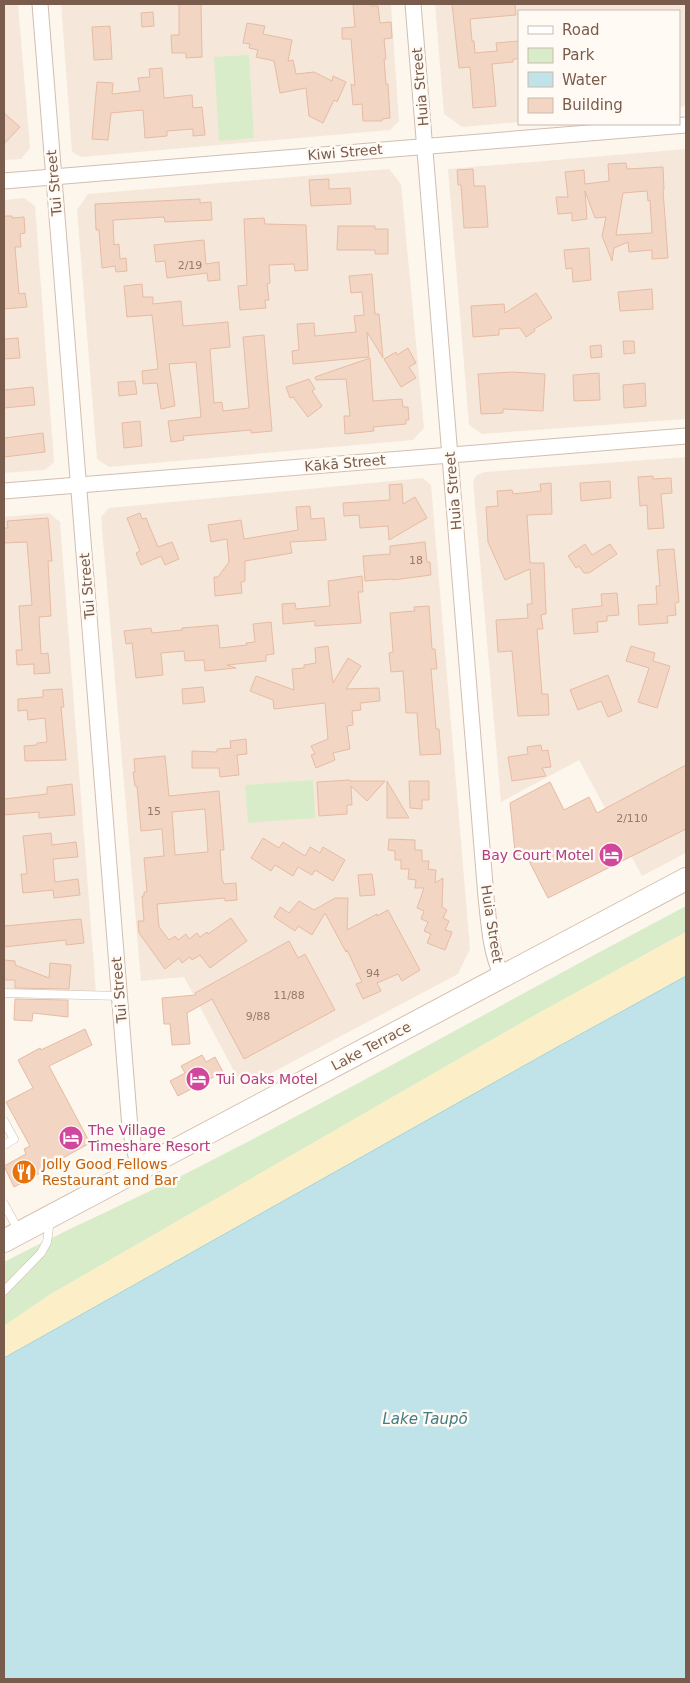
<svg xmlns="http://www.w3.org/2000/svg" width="690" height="1683" font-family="'DejaVu Sans',sans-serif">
<rect width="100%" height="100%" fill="#fdf6ec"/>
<g fill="#f5e8da">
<polygon points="4,4 18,4 30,148 21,159 4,160"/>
<polygon points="61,4 391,4 399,121 390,130 81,157 72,152"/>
<polygon points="435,4 686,4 686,106 679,107 679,11 519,11 519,122 462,127 444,114"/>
<polygon points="686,149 686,419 482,434 469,425 448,169"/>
<polygon points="389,169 401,184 424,428 413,440 109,467 97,459 77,210 88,194"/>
<polygon points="24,198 35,206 54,462 45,470 4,473 4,200"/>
<polygon points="686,457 686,853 642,876 579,760 501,802 473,481 477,475 485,472"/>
<polygon points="423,478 431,485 470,949 458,974 243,1088 184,977 141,981 101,517 109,508"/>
<polygon points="49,513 60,522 96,993 4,990 4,517"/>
</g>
<g fill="#d8ecc9">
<polygon points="249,55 254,138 219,141 214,57"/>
<polygon points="313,780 315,818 248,823 245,785"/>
<path d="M686 906V932L530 1018 51 1294 4 1326V1262C65 1230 129 1202 191 1171 358 1086 521 993 686 906Z"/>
</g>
<polygon fill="#fcefc7" points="686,932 686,976 552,1050 4,1358 4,1326 51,1294 530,1018"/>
<polygon fill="#bfe3e8" stroke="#a5d3da" points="686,976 686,1679 4,1679 4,1358 552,1050"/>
<g fill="#f3d5c3" stroke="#e6bba3" fill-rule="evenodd">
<polygon points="179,4 201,4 202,57 186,58 186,53 172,53 171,35 179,35"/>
<polygon points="353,4 371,4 371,6 378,6 380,23 391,22 392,38 384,39 386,59 384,59 386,84 388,84 390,118 382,119 382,121 363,121 362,104 353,105 351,84 355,86 351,39 342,39 342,28 355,27"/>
<polygon points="452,4 515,4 516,15 470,19 472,41 474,41 475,53 497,51 496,43 519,41 519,59 513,59 513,62 492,64 496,106 473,108 470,67 459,68"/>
<polygon points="153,12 154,26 142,27 141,13"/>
<polygon points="247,23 265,26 263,34 292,40 288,61 293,60 296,74 314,72 332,81 333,76 346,82 337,102 334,100 323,123 309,116 306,88 280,93 274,61 256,57 258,50 249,48 250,44 243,43"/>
<polygon points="110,26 112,59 94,60 92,27"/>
<polygon points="162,68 164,98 192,95 193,108 202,107 205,135 193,136 193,129 167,131 167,136 145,138 143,110 111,113 108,140 92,139 97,82 113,83 112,94 140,91 138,78 150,77 149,69"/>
<polygon points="4,113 20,127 4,144"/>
<path d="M626 163 627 169 663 167 664 190H663L668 258 652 259V250L629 252 628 242 614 248 612 261 602 236 606 217 595 218 585 191 587 219 572 221V213L558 214 556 197H568L565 172 584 170 585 184 609 181 608 164ZM647 191 648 201 650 200 652 233 616 235 623 193Z"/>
<polygon points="473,169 474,186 485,186 488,227 464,228 461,185 458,185 457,170"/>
<polygon points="329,179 329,189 350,188 351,204 311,206 309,180"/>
<polygon points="200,199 200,203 211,202 212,220 165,222 164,217 113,220 114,245 119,244 120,259 126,258 127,271 116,272 115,266 102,268 99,230 96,230 95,204"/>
<polygon points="4,216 12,216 12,218 24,217 25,233 20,234 21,247 15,247 19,294 25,293 27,307 4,309"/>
<polygon points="264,218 265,224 306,225 308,270 295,271 294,264 269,265 270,283 267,284 269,300 265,300 266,308 240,310 238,286 247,285 244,219"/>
<polygon points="338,226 375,226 375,229 388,229 388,254 375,254 375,250 337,250"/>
<polygon points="204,240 206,264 219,262 220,280 208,281 207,273 167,278 165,261 156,262 154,245"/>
<polygon points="589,248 591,280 573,282 572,268 566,269 564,250"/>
<polygon points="372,274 375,314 379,314 383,358 367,332 369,357 293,364 292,351 299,350 297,324 314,323 315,336 356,332 354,316 364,315 362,292 351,293 349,276"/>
<polygon points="142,284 143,297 153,297 153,304 181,301 183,326 228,322 230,347 210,349 214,403 222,402 223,411 249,408 243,337 264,335 272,431 251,433 251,430 183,436 184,440 171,442 168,421 201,417 196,362 169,364 175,406 161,409 157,383 143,384 142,371 158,369 152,315 127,317 124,286"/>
<polygon points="652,289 653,309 620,311 618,292"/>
<polygon points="536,293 552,318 534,329 535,331 526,337 520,328 499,329 499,335 473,337 471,306 504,304 505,313"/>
<polygon points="18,338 20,358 4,359 4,339"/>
<polygon points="623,341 634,341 635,353 624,354"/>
<polygon points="601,345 602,357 591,358 590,346"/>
<polygon points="408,348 416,363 409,367 416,378 401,387 384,359 396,352 397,355"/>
<polygon points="370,358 373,401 402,399 403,407 408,407 409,420 406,420 406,424 373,427 374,431 345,434 344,416 350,416 346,379 316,380 315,377"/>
<polygon points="513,372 545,374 543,411 503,409 503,413 481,414 478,374"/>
<polygon points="599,373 600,400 574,401 573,375"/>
<polygon points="309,379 315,389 312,391 322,406 308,417 293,397 290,398 286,387"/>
<polygon points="135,381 137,394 119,396 118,382"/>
<polygon points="645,383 646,406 624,408 623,385"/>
<polygon points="33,387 35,405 4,408 4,390"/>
<polygon points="140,421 142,446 124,448 122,423"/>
<polygon points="43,433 45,452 4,457 4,438"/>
<polygon points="653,476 653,479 671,478 672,493 661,494 664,528 648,529 647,505 640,506 638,477"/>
<polygon points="610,481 611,498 581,501 580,483"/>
<polygon points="551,483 552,514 527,515 530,563 544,563 546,614 541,615 543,629 537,629 542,694 548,694 549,715 518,716 512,651 498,652 496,620 528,618 527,604 532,604 530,569 505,580 488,542 486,507 498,506 497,491 512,490 513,494 541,491 540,484"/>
<polygon points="402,484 403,504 415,497 427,518 389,540 388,526 360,528 359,515 344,516 343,503 390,500 389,485"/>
<polygon points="310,506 311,519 324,518 326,540 290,542 292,553 245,561 245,581 241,582 242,593 215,596 214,577 218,577 229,562 227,539 211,542 208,525 241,520 244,539 298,530 296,507"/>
<polygon points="140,513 142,519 146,518 158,547 172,542 179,559 165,565 161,556 141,565 136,553 140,551 127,518"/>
<polygon points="48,518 52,561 48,561 51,616 39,617 41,654 48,653 50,673 34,674 34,664 17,665 16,650 22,650 19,606 32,605 27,542 4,543 4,528 8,528 7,521"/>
<polygon points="425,542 427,562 430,562 431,575 393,580 393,579 365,581 363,556 390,554 390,546"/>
<polygon points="585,544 592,555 610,544 617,554 589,573 584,573 579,566 576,568 568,556"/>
<polygon points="674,549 679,602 675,603 676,615 667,616 668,623 639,625 638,605 657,604 656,586 660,586 657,550"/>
<polygon points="362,576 363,592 358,592 361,623 315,626 315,621 283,624 282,604 295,603 296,609 330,606 328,581"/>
<polygon points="617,593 619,615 607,616 607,621 597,622 598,632 574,634 572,609 602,606 601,594"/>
<polygon points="429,606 432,649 435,649 437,669 431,669 436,729 439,729 441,754 420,755 417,713 406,713 403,671 391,672 389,653 393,652 390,613 415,611 414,607"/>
<polygon points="271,622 274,654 266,655 266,661 227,665 236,668 205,671 204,660 185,661 184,651 161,653 163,675 136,678 132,643 126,644 124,631 151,628 152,633 182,630 182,628 218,625 220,648 247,645 246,643 255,642 253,624"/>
<polygon points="328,646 333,683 348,658 361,666 346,689 379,688 380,701 360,703 361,710 352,711 353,725 347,726 350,749 333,753 335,760 316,768 311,755 315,754 311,746 328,739 325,703 274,709 273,700 250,691 256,676 294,690 292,669 304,668 304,665 316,663 315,648"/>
<polygon points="631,646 655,653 653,661 670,666 657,708 638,702 649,668 626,661"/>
<polygon points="608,675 622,711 608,717 601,701 578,710 570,690"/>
<polygon points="203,687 205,702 183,704 182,689"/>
<polygon points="62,689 64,707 61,707 66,760 25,761 24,746 37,745 37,743 47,742 45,718 28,720 27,710 18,711 18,699 43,697 43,690"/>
<polygon points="246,739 247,754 237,755 239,775 220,777 219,768 192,768 192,751 217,752 217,749 231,748 230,741"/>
<polygon points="541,745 542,751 548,750 551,767 542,768 546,776 512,781 508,757 528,754 527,747"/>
<path d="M165 756 169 796 219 791 224 850H220L222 879 224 884 236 883 237 900 225 901V898L157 904 159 927 169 940 175 936 178 940 186 934 189 939 197 933 200 937 207 932 208 934 231 918 247 941 210 968 200 955 192 960 190 957 182 963 179 958 165 969 139 933 138 921H144L142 896H144V892H147L144 858 164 856 162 829 141 831 137 786H135L133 772H135L134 759ZM205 809 208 852 175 855 172 812Z"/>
<polygon points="686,765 686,829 548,898 529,861 516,861 510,803 550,782 564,810 589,797 597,813"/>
<polygon points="350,780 350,781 385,781 367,801 351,786 352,805 347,805 347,814 319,816 317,782"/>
<polygon points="387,781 409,818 387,818"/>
<polygon points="409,781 429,781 429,800 422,800 422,809 410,808"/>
<polygon points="72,784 75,815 39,818 39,812 4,815 4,799 47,794 47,787"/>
<polygon points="51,833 52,845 76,842 78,857 53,859 55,882 78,879 80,895 54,898 53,890 23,893 21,874 27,874 23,836"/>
<polygon points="263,838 279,848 283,842 305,856 310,847 320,853 323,847 345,860 333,881 315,870 312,875 298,867 293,876 275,865 271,871 251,858"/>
<polygon points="389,839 415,840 415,850 422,850 422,861 429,861 428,869 436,870 435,883 443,878 442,907 447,910 443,918 449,921 445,930 452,932 445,950 427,943 431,934 424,931 428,922 421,919 424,911 417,908 424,888 415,888 416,880 408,879 409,869 401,869 401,860 395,860 395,851 388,850"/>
<polygon points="372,874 375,895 360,896 358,875"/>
<polygon points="335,898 348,898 347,930 377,914 377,916 388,910 420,970 402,981 398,974 377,983 381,991 363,999 356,984 362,982 347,950 346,952 325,913 312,935 298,926 295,931 274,917 280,907 289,913 299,901 314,910"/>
<polygon points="81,919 84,943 66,945 66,940 4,947 4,926"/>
<polygon points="289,941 298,958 305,954 335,1010 244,1059 212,999 187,1013 190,1044 172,1045 170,1024 164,1024 162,998 196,995 195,993"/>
<polygon points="4,960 15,961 15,965 49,978 50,963 71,965 69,989 15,988 15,980 4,980"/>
<polygon points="15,999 68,1000 68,1017 33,1013 32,1021 14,1020"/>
<polygon points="85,1029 92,1045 49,1066 90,1143 59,1160 60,1162 14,1187 4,1166 26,1154 24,1149 30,1146 6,1102 33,1088 18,1060 40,1048 41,1050"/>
<polygon points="202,1055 206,1062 215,1057 223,1072 178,1096 170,1081 185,1073 181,1066"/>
</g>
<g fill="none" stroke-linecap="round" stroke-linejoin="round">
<defs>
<g id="lane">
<polyline points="4,993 120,996"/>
<polyline points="4,1121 14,1139 4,1145"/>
<polyline points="4,1204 19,1231"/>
<polyline points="4,1291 41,1253 47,1242 50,1220"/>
</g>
<g id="street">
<polyline points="40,4 130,1128 136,1156 141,1167"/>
<path d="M413 4 486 897C489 923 490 951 502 976"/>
<polyline points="4,181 686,125"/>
<polyline points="4,491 686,436"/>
</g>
<polyline id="secondary" points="4,1241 686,879"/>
</defs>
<use href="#lane" stroke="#d1beb0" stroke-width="9"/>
<use href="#street" stroke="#d1beb0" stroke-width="17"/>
<use href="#secondary" stroke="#d6c0b0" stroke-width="24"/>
<use href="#lane" stroke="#fff" stroke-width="8"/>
<use href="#street" stroke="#fff" stroke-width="15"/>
<use href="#secondary" stroke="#fff" stroke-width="22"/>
</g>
<defs>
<symbol id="hotel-disc" viewBox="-11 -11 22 22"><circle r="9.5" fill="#d1479c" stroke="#fffaf3"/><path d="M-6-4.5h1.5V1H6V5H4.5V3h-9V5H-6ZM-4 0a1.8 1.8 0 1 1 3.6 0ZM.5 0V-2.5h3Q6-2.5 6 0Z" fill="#fff"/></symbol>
<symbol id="restaurant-disc" viewBox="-11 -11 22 22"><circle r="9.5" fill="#e8710a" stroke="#fffaf3"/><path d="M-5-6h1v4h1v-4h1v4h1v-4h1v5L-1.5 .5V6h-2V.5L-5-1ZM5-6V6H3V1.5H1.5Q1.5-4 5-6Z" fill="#fff"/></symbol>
</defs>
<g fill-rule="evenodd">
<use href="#hotel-disc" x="597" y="841" width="28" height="28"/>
<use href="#hotel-disc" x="184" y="1065" width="28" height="28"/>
<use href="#hotel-disc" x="57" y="1124" width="28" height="28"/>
<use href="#restaurant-disc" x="10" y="1158" width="28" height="28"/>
</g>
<g text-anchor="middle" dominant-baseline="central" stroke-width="5" stroke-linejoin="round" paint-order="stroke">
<g font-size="11" fill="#987a6a">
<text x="190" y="265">2/19</text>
<text x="416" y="560">18</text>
<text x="154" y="811">15</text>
<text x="632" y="818">2/110</text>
<text x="373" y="973">94</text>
<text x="289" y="995">11/88</text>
<text x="258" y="1016">9/88</text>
</g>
<g font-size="14" fill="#7a5c4d" stroke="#fffaf3">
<text transform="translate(420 87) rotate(-95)">Huia Street</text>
<text transform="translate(345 152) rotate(-5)">Kiwi Street</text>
<text transform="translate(54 183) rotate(-95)">Tui Street</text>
<text transform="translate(345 463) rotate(-5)">Kākā Street</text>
<text transform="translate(453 491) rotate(-95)">Huia Street</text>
<text transform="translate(87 586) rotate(-95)">Tui Street</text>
<text transform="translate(492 924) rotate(81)">Huia Street</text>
<text transform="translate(119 990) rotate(-95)">Tui Street</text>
<text transform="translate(371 1046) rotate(-28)">Lake Terrace</text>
</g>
<g font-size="14" fill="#b23c85" stroke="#fffaf3" text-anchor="start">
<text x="594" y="855" text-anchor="end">Bay Court Motel</text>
<text x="216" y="1079">Tui Oaks Motel</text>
<text x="88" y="1130">The Village<tspan x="88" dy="16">Timeshare Resort</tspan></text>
</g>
<g font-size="14" fill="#c56008" stroke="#fffaf3" text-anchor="start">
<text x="42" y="1164">Jolly Good Fellows<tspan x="42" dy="16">Restaurant and Bar</tspan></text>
</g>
<g font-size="15" font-style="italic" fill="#437c86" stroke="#fffaf3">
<text x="425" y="1419">Lake Taupō</text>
</g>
</g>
<rect width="690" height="1683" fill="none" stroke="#7a5c4d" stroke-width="10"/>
<rect x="518" y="10" width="162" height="115" fill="#fffaf3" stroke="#cabbb1"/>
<rect x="528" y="26" width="25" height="8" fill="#ffffff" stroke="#cabbb1"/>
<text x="562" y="35" font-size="15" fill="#7a5c4d">Road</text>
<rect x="528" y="48" width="25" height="15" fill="#d8ecc9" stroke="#cabbb1"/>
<text x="562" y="60" font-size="15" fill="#7a5c4d">Park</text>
<rect x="528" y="72" width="25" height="15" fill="#bfe3e8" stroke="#cabbb1"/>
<text x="562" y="85" font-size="15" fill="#7a5c4d">Water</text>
<rect x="528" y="98" width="25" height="15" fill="#f3d5c3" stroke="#cabbb1"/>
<text x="562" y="110" font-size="15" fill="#7a5c4d">Building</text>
</svg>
